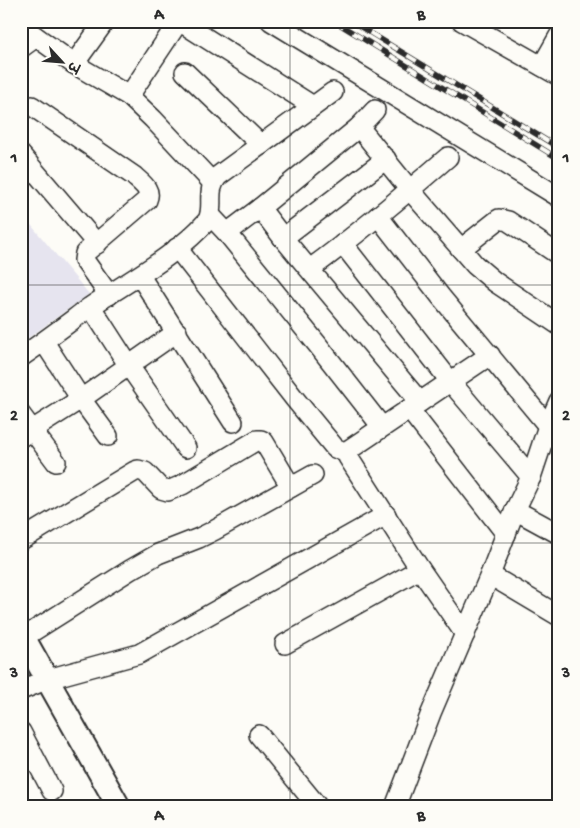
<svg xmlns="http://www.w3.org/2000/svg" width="580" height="828" font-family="'Gochi Hand','Playpen Sans Deva',sans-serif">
<rect width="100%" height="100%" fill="#fdfcf7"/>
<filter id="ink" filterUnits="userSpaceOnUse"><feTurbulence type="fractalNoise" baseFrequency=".02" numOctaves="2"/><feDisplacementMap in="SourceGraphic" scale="10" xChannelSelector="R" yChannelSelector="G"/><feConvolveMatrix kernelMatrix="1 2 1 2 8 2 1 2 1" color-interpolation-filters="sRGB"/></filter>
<g filter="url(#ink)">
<polygon fill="#e6e4ef" points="21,213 89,294 21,343"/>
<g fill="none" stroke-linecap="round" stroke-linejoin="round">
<defs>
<g id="minor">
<polyline points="179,21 313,106"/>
<polyline points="271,21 559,197"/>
<polyline points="462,21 559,76"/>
<polyline points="21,26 74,64 129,96 153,119 213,183"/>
<polyline points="21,48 36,37"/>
<polyline points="74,64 105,21"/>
<polyline points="542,66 559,36"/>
<polyline points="185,72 261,145"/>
<polyline points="129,96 179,21"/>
<path d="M32 106 134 176C141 183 152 189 147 200L85 253 84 260 109 295"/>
<polyline points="359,127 410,190 475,265 495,282 559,325"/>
<polyline points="21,155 97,244"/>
<polyline points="260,208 283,238 420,402"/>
<polyline points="210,215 227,233 317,344 382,427"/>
<polyline points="378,216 441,297 548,426"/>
<polyline points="227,233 260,208 359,127 375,110"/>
<polyline points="283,238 386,159"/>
<polyline points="343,244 450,381 531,477"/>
<polyline points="177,248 294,398 335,448 342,451 347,451 490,355"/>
<polyline points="461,249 499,219 508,221 559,255"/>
<path d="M310 269C358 234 403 196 448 157"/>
<polyline points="140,276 233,422"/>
<polyline points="91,307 129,366 186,448"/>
<polyline points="44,342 81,399 108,436"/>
<path d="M21 357C45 341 67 324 90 307 130 280 175 257 208 220 215 205 205 191 218 176L333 92"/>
<polyline points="409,409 506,534"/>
<polyline points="21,415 56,462"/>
<polyline points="21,437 81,399 177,332"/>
<polyline points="347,451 348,457 420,569 465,634"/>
<polyline points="515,510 559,534"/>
<polyline points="21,540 135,471 138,470 145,472 161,489 168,491 182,485 257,440 261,440 264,442 291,487"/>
<polyline points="490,575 559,616"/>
<polyline points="24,637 130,570 158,554 199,538 215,530 313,475"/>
<polyline points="285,644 420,569"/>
<polyline points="21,690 48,679 139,654 386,515"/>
<polyline points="21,732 52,791"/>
<polyline points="259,735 318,807"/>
<polyline points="395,807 431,713 490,575 515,510 531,477 548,426 559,401"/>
</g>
<polyline id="major" points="21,633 119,807"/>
</defs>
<use href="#minor" stroke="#2b2b2b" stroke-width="22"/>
<use href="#major" stroke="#2b2b2b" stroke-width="26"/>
<use href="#minor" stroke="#fdfcf7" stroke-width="19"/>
<use href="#major" stroke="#fdfcf7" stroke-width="22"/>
<defs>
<g id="rail">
<polyline points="334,21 559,159"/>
<polyline points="351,21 559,148"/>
</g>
</defs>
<use href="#rail" stroke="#2b2b2b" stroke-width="5.5"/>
<use href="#rail" stroke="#fdfcf7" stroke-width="4" stroke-dasharray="11" stroke-linecap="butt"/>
</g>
</g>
<path fill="none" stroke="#2b2b2b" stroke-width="1" stroke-opacity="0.55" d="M290 21V807M21 285H559M21 543H559"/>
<rect width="580" height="828" fill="none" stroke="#fdfcf7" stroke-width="55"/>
<g transform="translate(62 62) rotate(116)" stroke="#fdfcf7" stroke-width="4" paint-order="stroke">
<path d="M0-4L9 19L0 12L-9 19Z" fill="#2b2b2b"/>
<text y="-8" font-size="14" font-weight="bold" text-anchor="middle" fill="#2b2b2b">उ</text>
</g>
<rect x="28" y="28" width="524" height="772" fill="none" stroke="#2b2b2b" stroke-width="2"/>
<g font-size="16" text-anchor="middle" font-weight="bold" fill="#2b2b2b">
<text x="159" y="19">A</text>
<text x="421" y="19">B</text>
<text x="14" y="162">1</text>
<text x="566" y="162">1</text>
<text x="14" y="420">2</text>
<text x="566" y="420">2</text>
<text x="14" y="677">3</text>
<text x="566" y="677">3</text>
<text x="159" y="820">A</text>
<text x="421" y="820">B</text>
</g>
</svg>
